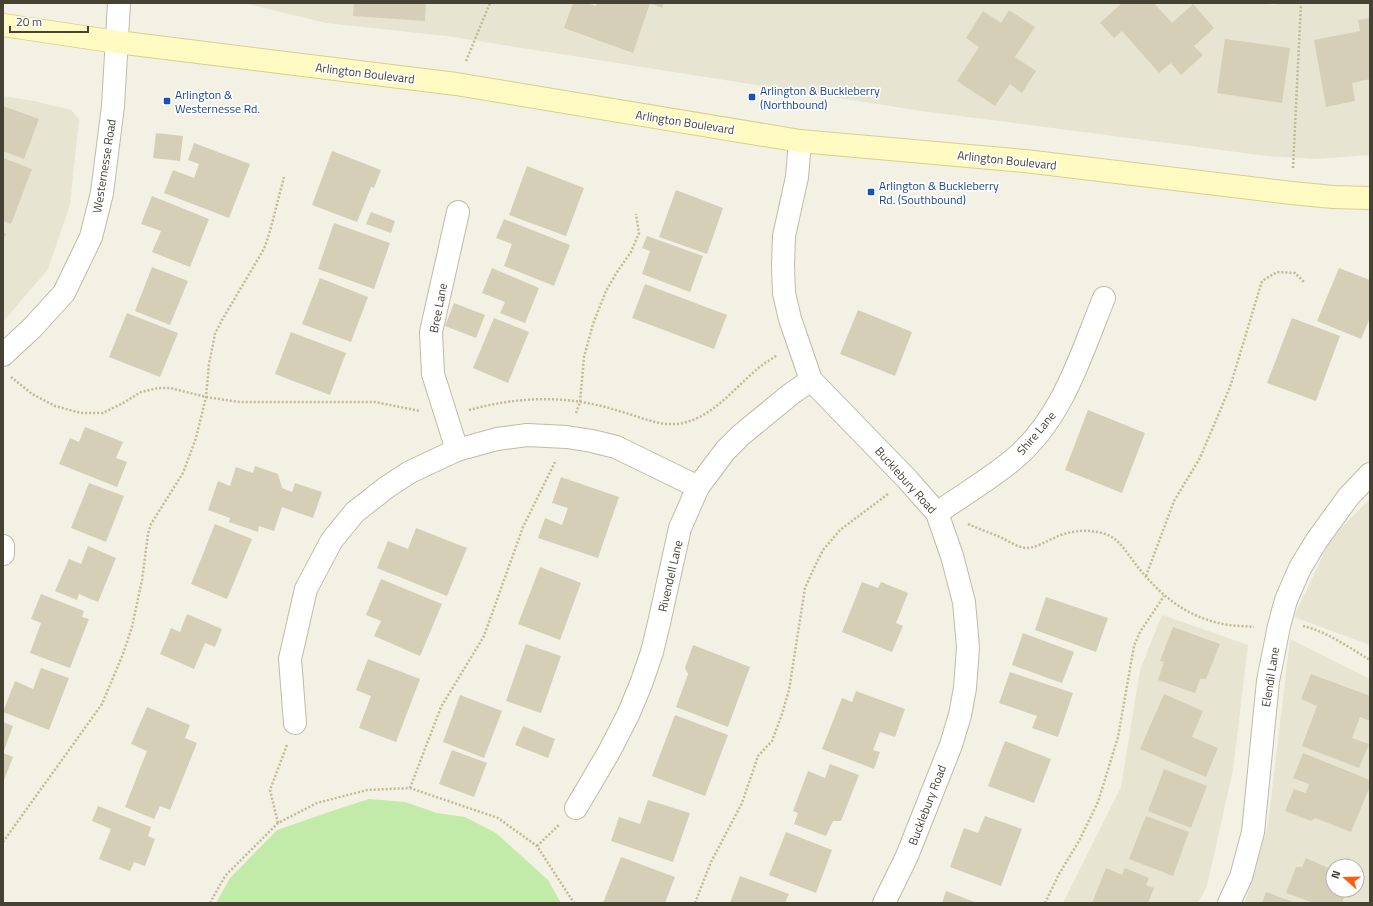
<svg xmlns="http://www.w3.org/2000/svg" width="1373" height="906" font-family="'Titillium Web',sans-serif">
<rect width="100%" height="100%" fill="#f3f1e3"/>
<g fill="#e7e4d1" fill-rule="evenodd">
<polygon points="244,3 1261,3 1273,5 1285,3 1370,3 1370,155 1315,159 1267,156 921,111 447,36 326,23"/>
<polygon points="3,96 34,101 71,110 79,119 70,205 48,269 3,322"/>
<polygon points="1370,499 1370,645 1294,617 1331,538"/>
<polygon points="1162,615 1248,645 1233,770 1207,886 1198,903 1063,903 1121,787 1140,670"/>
<path d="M1290 639 1370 679V903H1245L1268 824ZM1333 866H1357V890H1333Z"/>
</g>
<polygon fill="#c2eba9" points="369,799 405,802 437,813 465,817 496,833 548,880 561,903 216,903 230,878 277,830 338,809"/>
<g fill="#d5cfb8">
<polygon points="354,3 426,3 425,21 353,16"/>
<polygon points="573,3 586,3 596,6 597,3 664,3 662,8 650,3 633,53 564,28"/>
<polygon points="1122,3 1154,3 1172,23 1193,4 1214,28 1194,46 1203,55 1181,75 1171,63 1159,73 1122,31 1114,38 1100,23"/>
<polygon points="1009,10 1035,27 1015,57 1036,71 1022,93 1010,84 995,106 957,81 979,47 966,38 983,11 1001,23"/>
<polygon points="1370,18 1370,79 1352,83 1355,101 1326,107 1314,40 1360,31 1358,20"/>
<polygon points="1225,39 1290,48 1282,103 1217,93"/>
<polygon points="3,106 39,119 24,159 3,151"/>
<polygon points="156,133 183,136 180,161 153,158"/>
<polygon points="194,143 250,164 229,218 164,193 173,170 194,178 199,164 188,160"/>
<polygon points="332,151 381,170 374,188 371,187 357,222 312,205"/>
<polygon points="3,158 32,169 11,224 3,221"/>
<polygon points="527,166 584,188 566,236 509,215"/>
<polygon points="676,190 723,208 707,254 659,237"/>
<polygon points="152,196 209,219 190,267 152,252 161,231 141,224"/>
<polygon points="371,212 395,221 391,233 366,224"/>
<polygon points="504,219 570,245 554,286 504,266 512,244 496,238"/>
<polygon points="334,223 390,243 374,289 318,269"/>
<polygon points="3,232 6,234 3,242"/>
<polygon points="647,236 703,256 690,292 642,274 650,251 642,248"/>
<polygon points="152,267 188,281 170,325 135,311"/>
<polygon points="492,268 539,288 525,323 500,313 505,302 482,293"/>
<polygon points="1339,268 1370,280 1370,318 1361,339 1317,321"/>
<polygon points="320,278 368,297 351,342 302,324"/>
<polygon points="645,284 727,315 714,349 632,318"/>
<polygon points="454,303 485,315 476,338 445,326"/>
<polygon points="858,310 912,332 895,376 840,354"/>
<polygon points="127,313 178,333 160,377 109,357"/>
<polygon points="494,318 529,332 508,383 473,368"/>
<polygon points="1292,318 1340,336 1316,401 1267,383"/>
<polygon points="291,332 346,353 330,395 275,374"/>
<polygon points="1088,410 1145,433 1122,493 1065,470"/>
<polygon points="85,427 123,442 116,458 127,462 117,487 59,464 70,438 79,442"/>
<polygon points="255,466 278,474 282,488 292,492 295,483 322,492 313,518 282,507 274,531 259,526 258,532 229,522 230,518 208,510 218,481 230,486 236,467 253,473"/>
<polygon points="561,477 619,497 598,558 538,538 545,518 562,525 568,508 552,503"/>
<polygon points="89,483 124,496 106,542 71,528"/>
<polygon points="215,524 252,539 227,599 191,584"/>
<polygon points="416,528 467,548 447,596 377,568 388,541 408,549"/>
<polygon points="88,546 116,558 98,602 79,594 77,600 55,591 69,559 81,564"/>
<polygon points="540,567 581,583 560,640 518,624"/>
<polygon points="381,579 442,604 420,656 374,636 381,621 366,615"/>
<polygon points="862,582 878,588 881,582 908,593 896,623 903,626 892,652 842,632"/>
<polygon points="41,594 84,611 82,617 89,619 70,668 30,653 41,623 31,619"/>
<polygon points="1046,597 1108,618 1096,652 1035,630"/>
<polygon points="187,614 222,629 215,647 205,643 194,669 160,654 171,628 180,632"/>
<polygon points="1173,627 1220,644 1206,679 1200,679 1195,693 1158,680 1164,662 1160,661"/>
<polygon points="1023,633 1074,652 1062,683 1012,665"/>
<polygon points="526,644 561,656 541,713 506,701"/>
<polygon points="693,645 750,667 728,727 676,707 688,674 685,668"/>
<polygon points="368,659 420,679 396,742 359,728 371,696 356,690"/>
<polygon points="41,668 69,678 49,730 3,712 15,681 33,689"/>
<polygon points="1010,672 1073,693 1058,737 1032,728 1037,716 999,703"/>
<polygon points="1311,674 1370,696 1370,721 1360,717 1352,738 1369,744 1359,768 1302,746 1317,706 1301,699"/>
<polygon points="856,691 905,709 895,737 880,732 873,750 880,752 874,769 822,749 842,698 852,702"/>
<polygon points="1164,694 1203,711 1192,737 1218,748 1206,777 1140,749"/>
<polygon points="460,695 502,711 484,758 443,742"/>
<polygon points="147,707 190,725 185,738 197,743 170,810 160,806 154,819 125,807 147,751 131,744"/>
<polygon points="675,715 728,735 705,796 652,776"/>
<polygon points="3,722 13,726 3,753 13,757 4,780 3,779"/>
<polygon points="523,726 555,739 548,758 515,745"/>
<polygon points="1005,741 1051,759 1034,803 988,786"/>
<polygon points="452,750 487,763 474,797 439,784"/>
<polygon points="1303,753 1370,780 1370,786 1351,832 1315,818 1311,821 1285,811 1294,789 1306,793 1309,784 1293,778"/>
<polygon points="830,764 859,775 841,821 833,821 826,836 794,824 798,813 793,811 808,771 825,778"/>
<polygon points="1164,769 1207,786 1191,828 1148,811"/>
<polygon points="648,800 690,813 673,862 611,841 619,817 640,824"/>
<polygon points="98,806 151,827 148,836 155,839 145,866 134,862 130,871 99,859 111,829 92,821"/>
<polygon points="985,816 1022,829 1001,886 950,867 964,828 978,833"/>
<polygon points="1146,816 1189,832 1173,876 1129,859"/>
<polygon points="786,832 832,850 816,893 769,875"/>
<polygon points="621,857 675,877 665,903 603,903"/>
<polygon points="1306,858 1333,870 1333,890 1347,890 1342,903 1334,902 1333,903 1314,903 1286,893 1296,867 1302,867"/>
<polygon points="1106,868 1122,875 1125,868 1149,878 1146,885 1154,888 1148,903 1092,903"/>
<polygon points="740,876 789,894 785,903 730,903"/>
<polygon points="946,891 977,903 942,903"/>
<polygon points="1266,892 1296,903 1262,903"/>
</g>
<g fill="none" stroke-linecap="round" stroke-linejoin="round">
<defs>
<g id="street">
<polyline points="800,141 797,177 784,236 783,266 784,293 790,319 811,380 907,479 937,513 952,556 964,602 968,647 965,688 960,715 951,745 907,856 884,903"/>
<polyline points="3,355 32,328 64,293 91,237 102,193 113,106 119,3"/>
<polyline points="457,450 433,374 431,332 458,212"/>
<path d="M937 513C963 495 990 479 1014 459 1063 418 1081 354 1104 298"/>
<polyline points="3,546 3,554"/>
<polyline points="295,723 290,659 306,589 332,540 355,512 387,487 410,472 457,450 497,439 527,435 567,437 592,441 616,447 698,487"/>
<polyline points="576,808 609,752 628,715 641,684 652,652 659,623 680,528 698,487 725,451 741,435 791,394 811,380"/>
<polyline points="1229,903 1241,877 1253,832 1268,681 1279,626 1286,600 1300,568 1317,540 1349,496 1370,474"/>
</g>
<polyline id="secondary" points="3,25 117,42 456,84 800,141 1025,161 1292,193 1333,197 1370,198"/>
</defs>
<use href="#street" stroke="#bfbba5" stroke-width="24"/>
<use href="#secondary" stroke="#d6d08f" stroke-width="24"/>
<g stroke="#c2ba96" stroke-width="2.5" stroke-dasharray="2 2" stroke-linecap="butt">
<polyline points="466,61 490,3"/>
<polyline points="1293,168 1301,3"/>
<polyline points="11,377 32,394 55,406 81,413 103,413 123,403 141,392 158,388 170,388 206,397 239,402 375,402 420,411"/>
<path d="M469 410C505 400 544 396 581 402 594 404 607 407 619 411 642 417 663 429 687 422 717 413 737 385 761 366 766 362 772 359 777 355"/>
<polyline points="576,413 580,402 584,357 593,324 606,291 617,272 631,252 639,233 636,214"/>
<path d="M968 524C979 529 991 533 1002 538 1009 541 1018 548 1027 548 1036 548 1044 542 1052 539 1069 530 1090 528 1108 535 1120 540 1129 556 1137 566 1161 596 1185 616 1223 624 1233 626 1244 626 1254 627"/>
<polyline points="1146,576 1174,501 1200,458 1230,387 1262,281 1277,272 1295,273 1304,282"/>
<path d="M1303 626C1326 631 1350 648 1370 660"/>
<polyline points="410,788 441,707 484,636 523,527 556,460"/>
<polyline points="278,823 270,790 287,745"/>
<polyline points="3,842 102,704 123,654 132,627 142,580 148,534 151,524 183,473 196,438 206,397 209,364 215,334 222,320 264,249 270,231 284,177"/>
<polyline points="537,846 560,824"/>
<polyline points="210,903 225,876 278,823 317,803 367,790 410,788 498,818 537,846 574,903"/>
<polyline points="695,903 711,862 742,803 758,756 772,741 782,714 789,690 805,588 814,568 823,550 840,530 888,494"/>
<polyline points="1045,903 1059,874 1079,841 1098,802 1118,737 1134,646 1140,632 1164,596"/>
</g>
<use href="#street" stroke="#fff" stroke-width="22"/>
<use href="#secondary" stroke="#fffac1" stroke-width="22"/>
</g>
<g fill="#1a4fb4" stroke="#fff" stroke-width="1.5">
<rect x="748" y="93" width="8" height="8" rx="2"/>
<rect x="163" y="97" width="8" height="8" rx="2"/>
<rect x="867" y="188" width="8" height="8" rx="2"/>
</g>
<g text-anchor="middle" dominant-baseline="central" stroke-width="3.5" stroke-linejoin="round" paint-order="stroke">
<g font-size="12" fill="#454133" stroke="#fff">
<text transform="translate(365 73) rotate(7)">Arlington Boulevard</text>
<text transform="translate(685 122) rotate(9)">Arlington Boulevard</text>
<text transform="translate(1007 160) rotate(6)">Arlington Boulevard</text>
<text transform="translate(104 166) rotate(-81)">Westernesse Road</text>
<text transform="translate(438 308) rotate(-79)">Bree Lane</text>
<text transform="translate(1036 433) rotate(-50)">Shire Lane</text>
<text transform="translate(906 480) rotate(48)">Bucklebury Road</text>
<text transform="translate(670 576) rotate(-77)">Rivendell Lane</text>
<text transform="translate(1270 677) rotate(-81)">Elendil Lane</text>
<text transform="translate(927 805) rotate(-69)">Bucklebury Road</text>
</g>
<g font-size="12" fill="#164399" stroke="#fff" text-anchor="start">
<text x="760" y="90">Arlington &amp; Buckleberry<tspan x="760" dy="14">(Northbound)</tspan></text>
<text x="175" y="94">Arlington &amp;<tspan x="175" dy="14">Westernesse Rd.</tspan></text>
<text x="879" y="185">Arlington &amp; Buckleberry<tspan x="879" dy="14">Rd. (Southbound)</tspan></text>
</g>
</g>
<rect width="1373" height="906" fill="none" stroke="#454133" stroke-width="8"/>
<g transform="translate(1345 878) rotate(290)"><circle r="19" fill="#ffffff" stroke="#b5b3ad"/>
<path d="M0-3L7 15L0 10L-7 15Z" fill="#ff5b0e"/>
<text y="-6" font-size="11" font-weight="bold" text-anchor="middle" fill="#454133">N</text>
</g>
<path d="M10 26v6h78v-6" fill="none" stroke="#454133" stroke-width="2"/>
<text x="16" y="26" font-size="12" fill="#454133" stroke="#ffffff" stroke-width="3" paint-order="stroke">20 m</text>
</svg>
